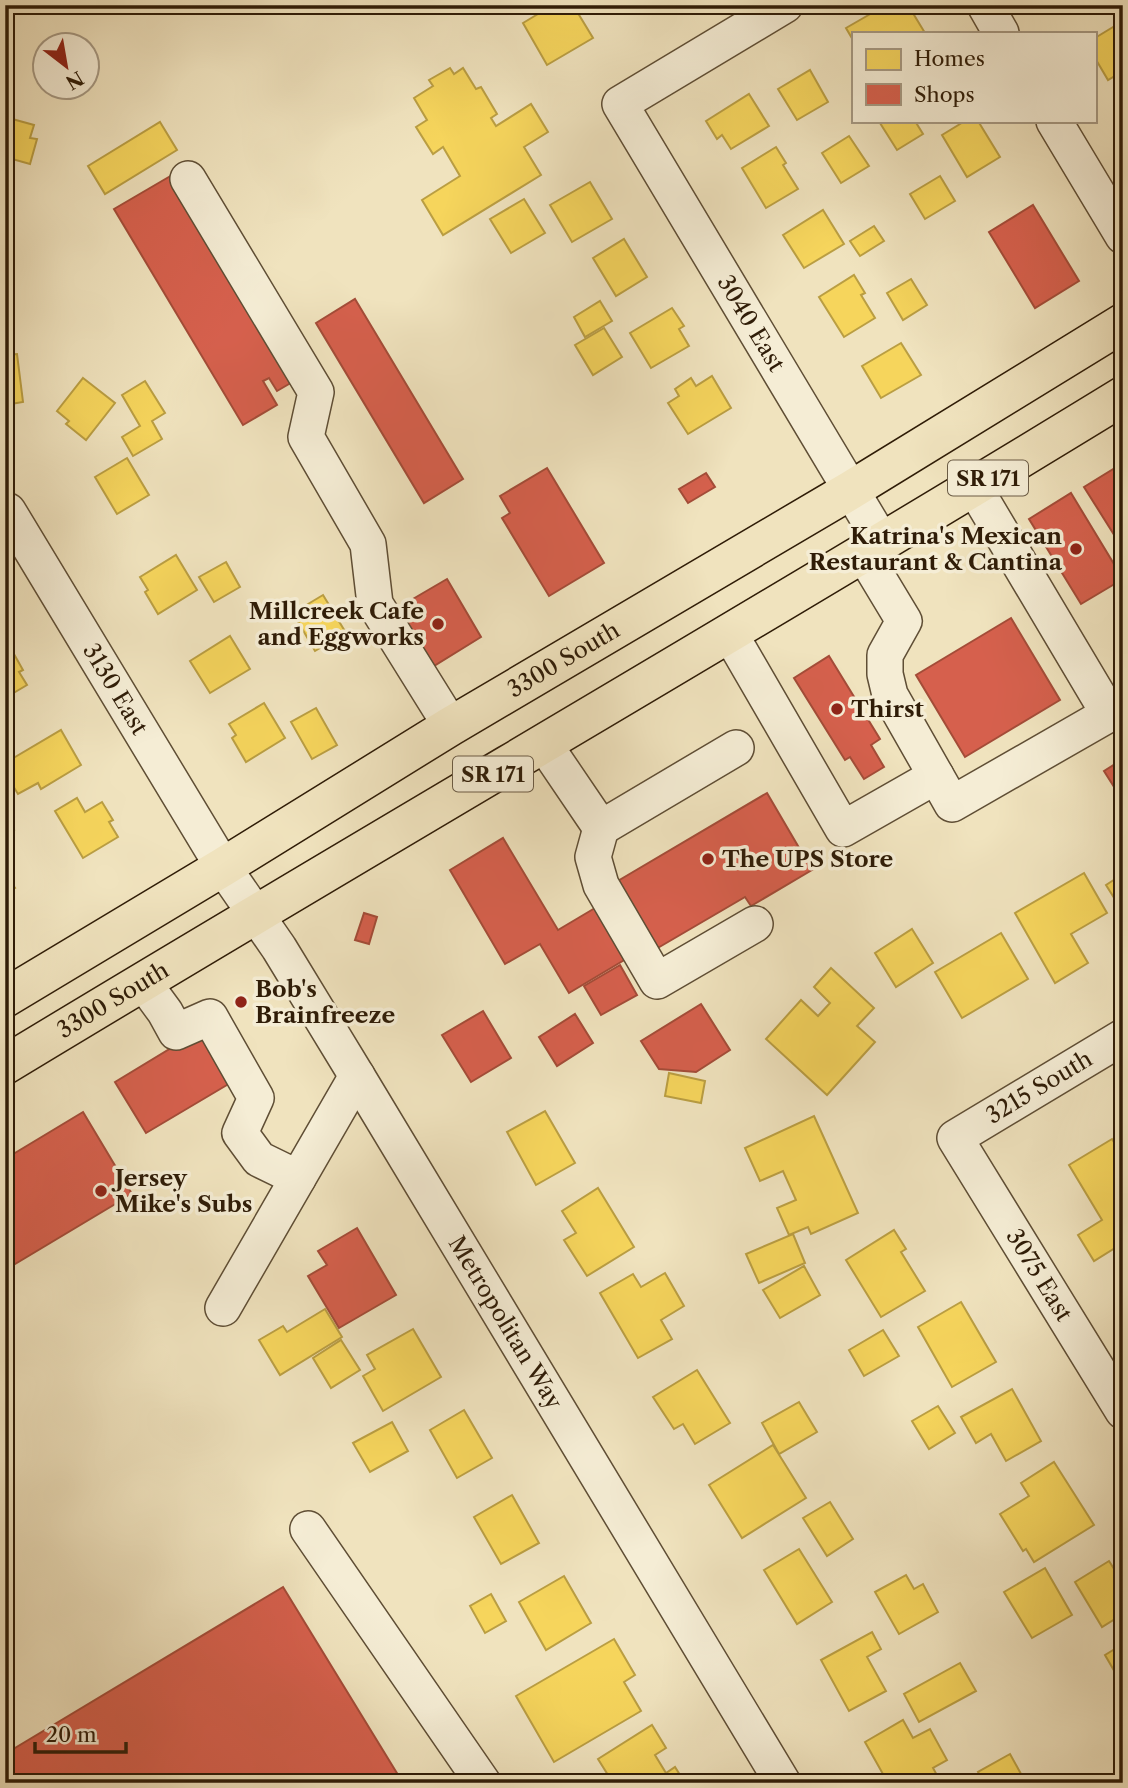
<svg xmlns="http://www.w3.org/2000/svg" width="1128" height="1788" font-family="'Libre Caslon Text',serif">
<rect width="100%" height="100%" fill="#f0e3be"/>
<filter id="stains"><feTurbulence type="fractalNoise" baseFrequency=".00286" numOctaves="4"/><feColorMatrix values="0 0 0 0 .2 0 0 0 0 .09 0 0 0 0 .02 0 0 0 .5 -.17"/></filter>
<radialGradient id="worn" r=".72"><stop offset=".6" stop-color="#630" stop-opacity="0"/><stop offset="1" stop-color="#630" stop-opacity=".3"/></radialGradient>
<g fill="#f6d55c" stroke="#ba9e42" stroke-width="2">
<polygon points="553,5 573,5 593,38 547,65 523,23"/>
<polygon points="894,5 908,5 925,33 853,33 853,40 846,28 879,9 882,13"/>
<polygon points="1123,21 1123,71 1108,80 1095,58 1095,38"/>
<polygon points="450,68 454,74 463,68 476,89 481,87 497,114 491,118 496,126 531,104 548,132 524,147 541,175 443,235 422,200 460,176 443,147 433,154 416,127 427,120 414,98 433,86 429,80"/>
<polygon points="810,70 828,102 797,120 778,89"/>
<polygon points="5,82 12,83 5,110"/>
<polygon points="749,94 769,126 731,149 722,135 717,139 706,121"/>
<polygon points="5,117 34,125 30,138 37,139 30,164 5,157"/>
<polygon points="883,121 915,121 923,134 897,150 880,123"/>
<polygon points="965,121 978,121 1000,157 967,177 942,135"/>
<polygon points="160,122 177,150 105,194 88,166"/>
<polygon points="849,136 869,166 841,183 822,153"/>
<polygon points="776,147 786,163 783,165 798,189 766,208 742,168"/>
<polygon points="940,176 955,201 925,219 910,194"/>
<polygon points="590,182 612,219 572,242 550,205"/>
<polygon points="524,199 545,233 511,253 490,219"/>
<polygon points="823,210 844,244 804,268 783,235"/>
<polygon points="874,226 884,241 860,256 850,241"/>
<polygon points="624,239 647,277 616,296 593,258"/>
<polygon points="854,275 865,293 861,295 875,318 844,337 819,297"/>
<polygon points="911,279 927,305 903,320 887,293"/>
<polygon points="600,301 612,321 585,337 574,317"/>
<polygon points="672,308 684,326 679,329 689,346 651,368 630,333"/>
<polygon points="604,328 622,357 593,375 575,345"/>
<polygon points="901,343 921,375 881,398 862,366"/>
<polygon points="17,354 23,402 5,405 5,355"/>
<polygon points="712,376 731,408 688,434 668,403 679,396 675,389 691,378 696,386"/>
<polygon points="83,378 115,403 86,440 66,424 69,421 57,411"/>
<polygon points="145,381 165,413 152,421 162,439 133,456 122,437 140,426 122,395"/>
<polygon points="127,458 149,495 117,514 95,477"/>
<polygon points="176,555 197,590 158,614 145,592 148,590 140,577"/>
<polygon points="226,562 240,587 214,602 199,577"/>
<polygon points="323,595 346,633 315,651 293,613"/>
<polygon points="230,636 250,669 210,693 190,661"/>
<polygon points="10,647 23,670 19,672 27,685 5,698 5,650"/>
<polygon points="264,703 285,738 246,762 232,738 236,735 229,724"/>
<polygon points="316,708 337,745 312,759 291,722"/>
<polygon points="61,730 81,765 41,789 38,783 18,794 5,773 5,763"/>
<polygon points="77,798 85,812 102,802 113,820 109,822 118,837 83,858 55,811"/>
<polygon points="5,815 14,830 5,835"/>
<polygon points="5,873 15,888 5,894"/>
<polygon points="1084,873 1107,913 1071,934 1088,963 1055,983 1015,913"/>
<polygon points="1123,874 1123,912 1106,885"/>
<polygon points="912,929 933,963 896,987 875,953"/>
<polygon points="1001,933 1028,979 962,1018 935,972"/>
<polygon points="831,968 874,1008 857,1026 875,1042 827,1095 766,1039 801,1000 818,1016 830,1003 814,987"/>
<polygon points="669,1073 705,1081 701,1103 665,1096"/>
<polygon points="545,1111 575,1163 536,1185 507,1132"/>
<polygon points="814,1116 858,1213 811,1234 808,1227 789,1235 777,1208 796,1200 783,1171 760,1181 745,1148"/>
<polygon points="1112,1139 1123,1157 1123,1243 1094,1261 1078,1235 1102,1220 1069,1165"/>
<polygon points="598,1188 634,1247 587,1276 564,1240 576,1233 562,1211"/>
<polygon points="894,1230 906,1249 901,1252 925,1291 881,1317 846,1260"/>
<polygon points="793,1234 805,1263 759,1283 746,1254"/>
<polygon points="804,1266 820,1295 780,1318 763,1290"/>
<polygon points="665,1273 684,1306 661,1320 672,1339 638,1358 600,1293 633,1274 641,1287"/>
<polygon points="961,1302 996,1362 952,1387 918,1327"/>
<polygon points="325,1309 342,1337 280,1375 259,1340 283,1326 287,1332"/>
<polygon points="413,1329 441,1377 383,1411 363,1376 375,1369 367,1355"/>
<polygon points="883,1330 899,1356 864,1376 849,1350"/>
<polygon points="341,1340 360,1370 331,1388 313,1358"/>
<polygon points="697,1370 730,1423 695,1444 683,1424 674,1429 653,1397"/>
<polygon points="1012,1389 1041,1441 1006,1461 991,1434 976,1443 961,1417"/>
<polygon points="799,1402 817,1432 779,1454 762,1423"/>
<polygon points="938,1406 955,1433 929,1449 912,1421"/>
<polygon points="464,1410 492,1458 457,1478 430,1430"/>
<polygon points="392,1422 408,1451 370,1472 353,1443"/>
<polygon points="773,1445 806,1498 742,1538 709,1485"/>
<polygon points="1054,1462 1094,1525 1034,1562 1026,1549 1023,1551 1000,1514 1029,1496 1021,1483"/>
<polygon points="512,1495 539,1543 501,1564 474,1517"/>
<polygon points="830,1502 853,1539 827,1556 803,1518"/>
<polygon points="799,1549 832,1602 797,1624 764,1570"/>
<polygon points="1109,1561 1123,1583 1123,1614 1102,1627 1075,1582"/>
<polygon points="1045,1568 1072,1615 1032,1638 1004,1592"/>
<polygon points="906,1575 914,1589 923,1584 938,1612 899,1634 875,1592"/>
<polygon points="564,1576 591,1623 546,1650 519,1602"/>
<polygon points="491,1594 506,1621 485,1633 470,1606"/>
<polygon points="872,1632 881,1649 867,1657 886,1691 849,1711 821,1660"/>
<polygon points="614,1639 635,1675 624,1682 641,1711 554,1762 516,1696"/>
<polygon points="1123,1644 1123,1686 1105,1655"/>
<polygon points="960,1663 976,1691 919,1722 904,1694"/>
<polygon points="903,1720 913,1738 930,1729 947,1760 933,1768 939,1779 933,1783 888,1783 865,1742"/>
<polygon points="652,1725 666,1748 655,1755 666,1773 675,1767 685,1783 613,1783 598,1759"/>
<polygon points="1010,1754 1026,1783 984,1783 978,1772"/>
</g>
<g fill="#d6604d" stroke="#a44c38" stroke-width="2">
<polygon points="179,171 301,377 277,391 269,378 263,381 277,405 243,425 114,209"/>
<polygon points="1033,205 1079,281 1035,308 989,232"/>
<polygon points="355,299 463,479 424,503 316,323"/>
<polygon points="1123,463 1123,549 1084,487"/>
<polygon points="547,468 604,563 549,596 502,518 510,513 500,496"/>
<polygon points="706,473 715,487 688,503 679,489"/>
<polygon points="1071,493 1123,579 1081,604 1029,519"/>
<polygon points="447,579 481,637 429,669 394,610"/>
<polygon points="1011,618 1060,700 965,757 916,675"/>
<polygon points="829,656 880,739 871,745 884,767 864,779 850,757 845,760 794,678"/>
<polygon points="1123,759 1123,801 1104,771"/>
<polygon points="767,793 812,870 751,906 745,897 656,949 616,882"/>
<polygon points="503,838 558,930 595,908 626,959 569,993 540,944 505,964 450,870"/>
<polygon points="364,913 377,917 369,944 355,940"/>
<polygon points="620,965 637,995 601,1015 584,986"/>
<polygon points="701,1004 730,1050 696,1072 659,1069 641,1041"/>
<polygon points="483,1011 511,1058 471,1082 442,1035"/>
<polygon points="575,1014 593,1043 557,1066 539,1037"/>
<polygon points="201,1030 232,1082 146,1133 115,1082"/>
<polygon points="83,1112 132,1194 5,1270 5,1159"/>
<polygon points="357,1228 396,1295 339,1328 308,1276 327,1265 318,1251"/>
<polygon points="283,1587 403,1783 5,1783 5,1754"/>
</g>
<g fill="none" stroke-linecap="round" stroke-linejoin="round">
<defs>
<g id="minor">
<path id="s1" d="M785 5 620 104 882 542"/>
<polyline points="985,5 1001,33"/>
<polyline points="1054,121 1123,236"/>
<polyline points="188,179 316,392 306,437 368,544 375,604 451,726"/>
<path id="s2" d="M8 511 223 867 279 948 357 1076 783 1783"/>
<polyline points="863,553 904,621 885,655 885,674 890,695 952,804 1109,714 974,487"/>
<polyline points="730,634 843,829 936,776"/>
<polyline points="544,744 601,828 736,748"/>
<polyline points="601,828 593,857 601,885 657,981 755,924"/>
<polyline points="143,982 165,1012 176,1032 210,1017 256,1098 240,1133 259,1159 298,1178"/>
<path id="s3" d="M1123 1037 955 1138 1123 1411"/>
<polyline points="223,1308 357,1076"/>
<polyline points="308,1529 483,1783"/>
</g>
<g id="major">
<path id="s4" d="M5 998 223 867 451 726 851 490 1123 323"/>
<path id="s5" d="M5 1065C376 840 753 623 1123 396"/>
</g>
</defs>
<use href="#minor" stroke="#5f4e35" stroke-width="38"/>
<use href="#major" stroke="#2f1c07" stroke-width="41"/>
<use href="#minor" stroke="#f5edd5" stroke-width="35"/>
<use href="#major" stroke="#f0e3be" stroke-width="38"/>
</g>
<g fill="#8f2418" stroke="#f5edd5" stroke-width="2.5">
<circle cx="1076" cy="549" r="7"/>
<circle cx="438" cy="624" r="7"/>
<circle cx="837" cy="709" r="7"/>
<circle cx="708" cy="859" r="7"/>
<circle cx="241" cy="1002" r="7"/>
<circle cx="101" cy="1191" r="7"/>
</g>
<g text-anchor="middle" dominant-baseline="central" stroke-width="7" stroke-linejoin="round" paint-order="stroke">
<g fill="#f5edd5" stroke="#6a5b45" stroke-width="2">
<rect x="948" y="460.5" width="80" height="35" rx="5"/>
<rect x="453" y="756.5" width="80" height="35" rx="5"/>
</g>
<g font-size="21" font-weight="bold" fill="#2f1c07">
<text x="988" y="478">SR 171</text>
<text x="493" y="774">SR 171</text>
</g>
<g font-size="23" fill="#2f1c07" stroke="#f5edd5">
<text stroke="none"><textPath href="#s1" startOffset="448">3040 East</textPath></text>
<text stroke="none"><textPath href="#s4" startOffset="653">3300 South</textPath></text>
<text stroke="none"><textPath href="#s2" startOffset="208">3130 East</textPath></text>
<text stroke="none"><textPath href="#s5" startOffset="126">3300 South</textPath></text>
<text transform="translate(1039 1087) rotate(-31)">3215 South</text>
<text stroke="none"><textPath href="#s3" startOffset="357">3075 East</textPath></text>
<text stroke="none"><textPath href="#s2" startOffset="952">Metropolitan Way</textPath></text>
</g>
<g font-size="23" font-weight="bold" fill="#2f1c07" stroke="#f5edd5" text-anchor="start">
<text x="1062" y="536" text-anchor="end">Katrina's Mexican<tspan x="1062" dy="26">Restaurant &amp; Cantina</tspan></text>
<text x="424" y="611" text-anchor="end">Millcreek Cafe<tspan x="424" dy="26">and Eggworks</tspan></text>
<text x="851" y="709">Thirst</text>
<text x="722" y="859">The UPS Store</text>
<text x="255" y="989">Bob's<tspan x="255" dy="26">Brainfreeze</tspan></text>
<text x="115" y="1178">Jersey<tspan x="115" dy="26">Mike's Subs</tspan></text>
</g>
</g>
<rect width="1128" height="1788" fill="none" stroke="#f0e3be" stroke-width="28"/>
<rect x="7" y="7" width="1114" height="1774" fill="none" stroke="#2f1c07" stroke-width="3.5"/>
<rect x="14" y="14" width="1100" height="1760" fill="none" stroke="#2f1c07" stroke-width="2"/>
<rect x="852" y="32" width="245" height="91" fill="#f5edd5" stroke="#a69983" stroke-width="2"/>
<rect x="866" y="49" width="35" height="21" fill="#f6d55c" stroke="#a69983" stroke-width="2"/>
<text x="914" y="66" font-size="21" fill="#2f1c07">Homes</text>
<rect x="866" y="84" width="35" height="21" fill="#d6604d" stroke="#a69983" stroke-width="2"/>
<text x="914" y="102" font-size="21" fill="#2f1c07">Shops</text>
<g transform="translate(66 66) rotate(149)"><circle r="33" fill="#f5edd5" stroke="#a69983" stroke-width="2"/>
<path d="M0-5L12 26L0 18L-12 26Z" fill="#8f2418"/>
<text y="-10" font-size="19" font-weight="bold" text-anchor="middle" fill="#2f1c07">N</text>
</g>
<path d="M35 1742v10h91v-10" fill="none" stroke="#2f1c07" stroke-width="3.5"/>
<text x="46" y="1742" font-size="21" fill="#2f1c07" stroke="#f5edd5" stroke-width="5" paint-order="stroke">20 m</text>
<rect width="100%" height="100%" filter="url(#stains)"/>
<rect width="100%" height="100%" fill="url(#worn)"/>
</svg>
